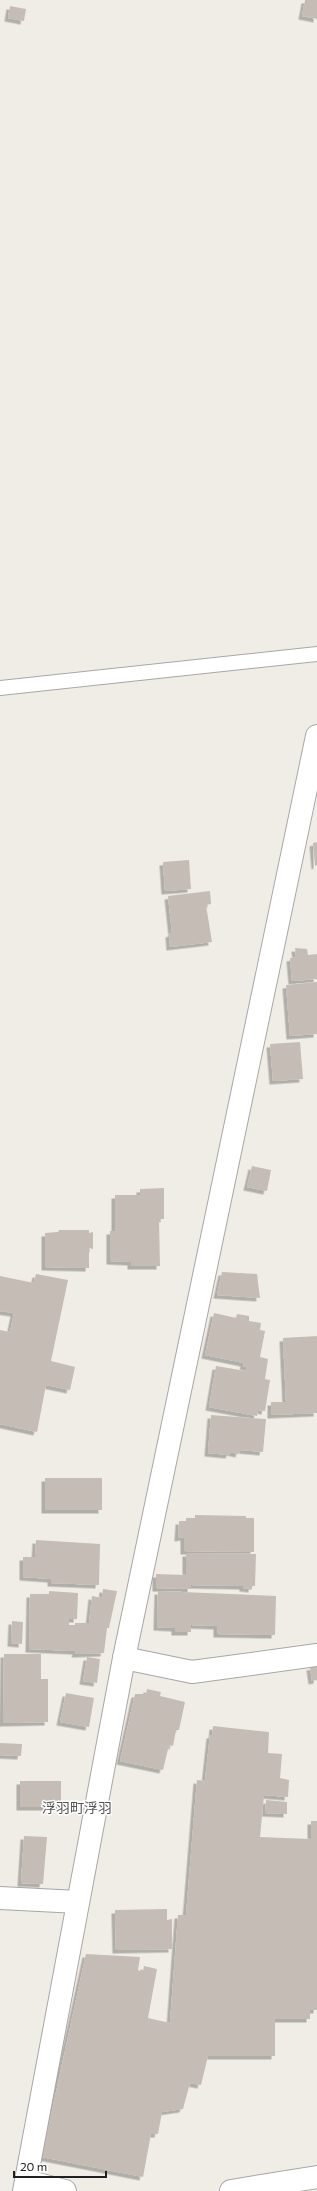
<svg xmlns="http://www.w3.org/2000/svg" width="317" height="2191" font-family="Commissioner,'Noto Sans JP',sans-serif">
<defs>
<filter id="shadow"><feDropShadow dx="-3.5" dy="3.5" stdDeviation="0" flood-color="#0004"/></filter>
</defs>
<rect width="100%" height="100%" fill="#f0ede6"/>
<g fill="#c5bcb6" filter="url(#shadow)">
<polygon points="305,0 317,0 317,19 302,16"/>
<polygon points="10,6 26,9 24,21 8,18"/>
<polygon points="317,842 317,865 315,866 313,843"/>
<polygon points="189,860 191,889 165,891 163,862"/>
<polygon points="210,891 211,904 206,905 212,942 170,947 169,934 172,933 168,896"/>
<polygon points="295,948 307,949 308,955 317,954 317,979 292,981 290,958 296,957"/>
<polygon points="317,982 317,1034 290,1036 286,985"/>
<polygon points="300,1042 303,1079 273,1081 270,1044"/>
<polygon points="252,1166 271,1170 267,1191 247,1187"/>
<polygon points="164,1188 164,1219 159,1219 160,1266 131,1266 131,1262 110,1261 110,1231 115,1231 115,1195 140,1195 140,1189"/>
<polygon points="59,1230 89,1230 89,1233 93,1232 93,1249 89,1248 89,1268 45,1267 45,1233 58,1232"/>
<polygon points="222,1272 257,1274 260,1298 217,1295"/>
<polygon points="36,1274 68,1280 51,1361 75,1367 70,1390 46,1385 37,1432 0,1424 0,1330 10,1332 14,1313 0,1311 0,1276 34,1283"/>
<polygon points="214,1313 236,1318 237,1314 249,1316 249,1321 261,1323 260,1330 265,1331 260,1357 268,1359 265,1379 270,1380 265,1411 258,1410 257,1416 209,1407 216,1366 246,1371 247,1367 243,1366 244,1363 205,1355"/>
<polygon points="317,1336 317,1413 271,1415 271,1402 286,1402 283,1338"/>
<polygon points="211,1415 266,1419 263,1452 240,1450 239,1454 230,1452 229,1455 208,1453"/>
<rect x="45" y="1478" width="57" height="32"/>
<polygon points="195,1515 246,1516 246,1518 254,1518 254,1552 184,1551 184,1537 178,1538 179,1521 186,1521 186,1518 195,1518"/>
<polygon points="36,1540 100,1544 99,1585 51,1583 51,1579 23,1577 23,1557 35,1557"/>
<polygon points="186,1553 256,1554 255,1586 252,1586 252,1589 243,1588 243,1586 191,1585 191,1589 156,1588 156,1574 186,1575"/>
<polygon points="103,1589 117,1591 109,1628 107,1628 104,1653 75,1654 76,1651 29,1649 30,1594 49,1594 49,1591 78,1593 77,1619 69,1619 69,1625 75,1625 75,1623 89,1623 92,1596 102,1598"/>
<polygon points="158,1591 276,1596 275,1635 217,1634 217,1626 191,1625 191,1632 175,1632 175,1628 157,1627"/>
<polygon points="12,1621 23,1622 22,1644 11,1643"/>
<polygon points="4,1654 41,1654 41,1679 48,1679 48,1722 3,1723"/>
<polygon points="87,1657 100,1659 97,1683 83,1681"/>
<polygon points="317,1666 317,1680 312,1681 310,1667"/>
<polygon points="147,1689 161,1692 160,1696 185,1702 179,1730 176,1730 173,1746 169,1745 163,1770 120,1761 135,1694 146,1694"/>
<polygon points="66,1693 94,1698 89,1727 60,1722"/>
<polygon points="213,1726 269,1732 268,1753 282,1754 280,1778 289,1780 288,1797 264,1795 260,1837 311,1839 311,1821 317,1821 317,2010 310,2010 310,2019 275,2019 275,2056 208,2056 201,2085 190,2083 183,2109 162,2112 158,2134 151,2134 143,2177 42,2157 86,1954 140,1957 138,1970 143,1972 144,1966 157,1969 148,2018 170,2023 178,1915 186,1915 197,1780 205,1781 210,1735 212,1735"/>
<polygon points="0,1743 22,1744 21,1756 0,1755"/>
<rect x="20" y="1781" width="41" height="26"/>
<polygon points="266,1800 287,1802 287,1814 265,1813"/>
<polygon points="24,1836 47,1837 43,1884 21,1883"/>
<polygon points="167,1909 167,1920 172,1919 172,1949 116,1950 115,1910"/>
</g>
<g fill="none" stroke-linecap="round" stroke-linejoin="round">
<defs>
<polyline id="service" points="0,688 317,654"/>
<g id="minor">
<polyline points="124,1658 192,1672 317,1655"/>
<polyline points="0,1898 78,1902"/>
<polyline points="26,2181 65,2191"/>
<polyline points="24,2191 124,1658 317,736"/>
<polyline points="231,2191 317,2177"/>
</g>
</defs>
<use href="#service" stroke="#a7a7a7" stroke-width="16"/>
<use href="#minor" stroke="#a7a7a7" stroke-width="24"/>
<use href="#service" stroke="#fff" stroke-width="14"/>
<use href="#minor" stroke="#fff" stroke-width="22"/>
</g>
<g text-anchor="middle" dominant-baseline="central" stroke-width="3" stroke-linejoin="round" paint-order="stroke">
<g font-size="14" fill="#535353" stroke="#fff">
<text x="77" y="1807">浮羽町浮羽</text>
</g>
</g>
<path d="M14 2171v6h92v-6" fill="none" stroke="#202020" stroke-width="2"/>
<text x="20" y="2171" font-size="12" fill="#202020" stroke="#ffffff" stroke-width="3" paint-order="stroke">20 m</text>
</svg>
